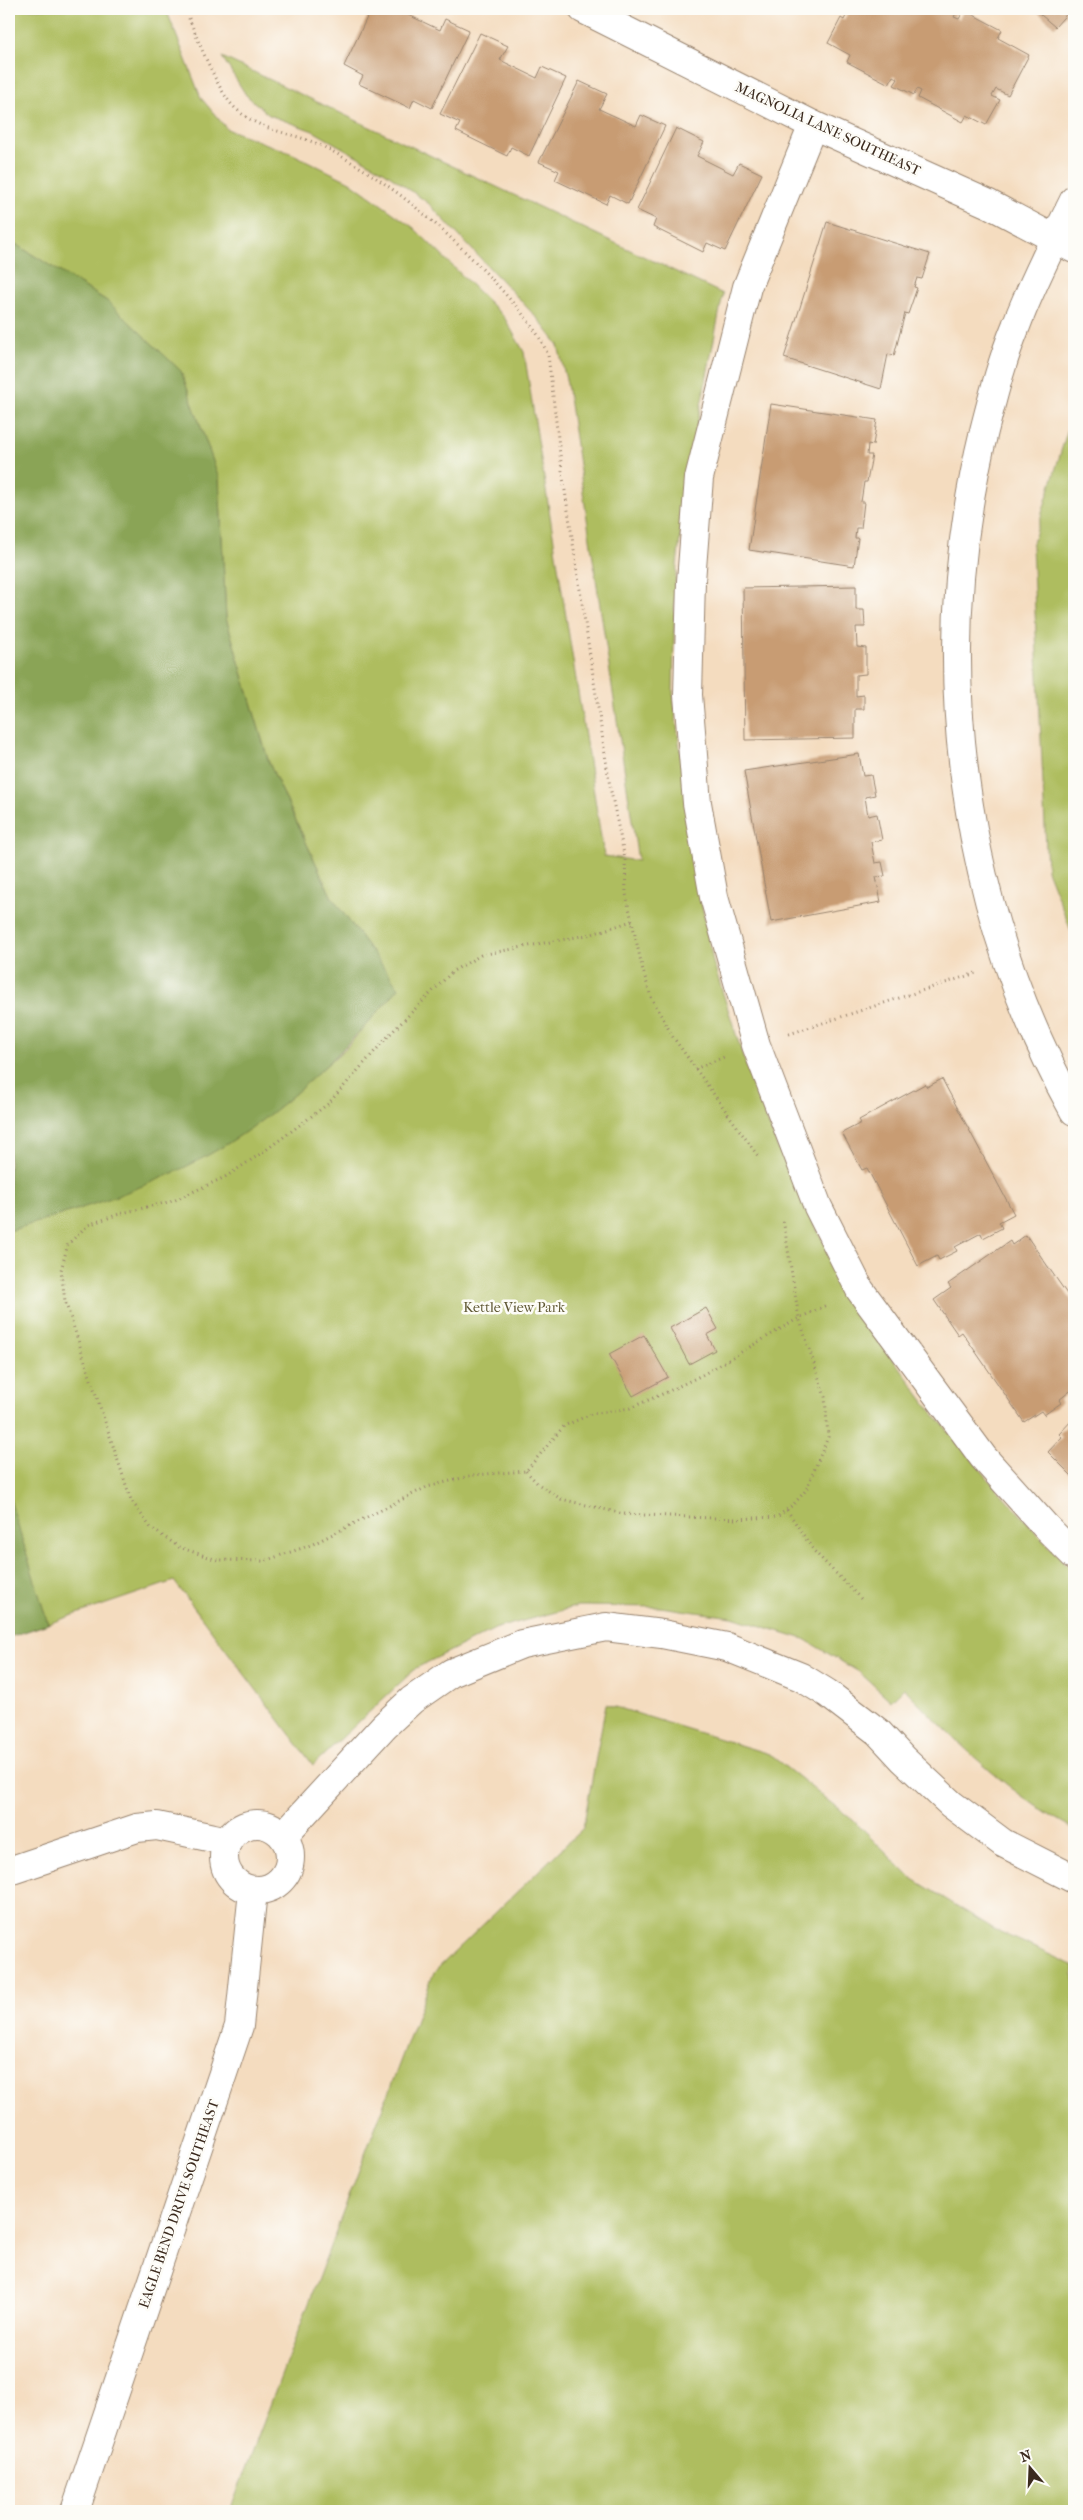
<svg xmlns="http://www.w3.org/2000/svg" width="1083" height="2520" font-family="'IM FELL French Canon',serif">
<rect width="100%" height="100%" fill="#fdfcf7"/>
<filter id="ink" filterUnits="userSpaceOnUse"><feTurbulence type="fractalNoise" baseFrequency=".02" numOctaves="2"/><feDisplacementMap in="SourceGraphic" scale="10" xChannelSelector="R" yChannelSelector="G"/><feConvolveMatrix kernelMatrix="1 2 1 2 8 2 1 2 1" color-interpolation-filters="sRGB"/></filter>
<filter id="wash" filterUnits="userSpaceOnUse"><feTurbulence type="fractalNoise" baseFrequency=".0096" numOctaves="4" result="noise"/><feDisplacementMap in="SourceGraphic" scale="20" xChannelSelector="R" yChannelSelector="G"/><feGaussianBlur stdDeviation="1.12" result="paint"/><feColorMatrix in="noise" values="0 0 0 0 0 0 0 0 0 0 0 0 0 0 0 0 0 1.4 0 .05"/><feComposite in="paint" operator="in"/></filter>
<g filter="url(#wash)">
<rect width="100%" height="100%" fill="#f4dcbf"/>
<g fill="#aebd5f" stroke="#74743e">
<path d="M9 9H166L201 98 227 129 293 154 350 182 414 228 504 317 524 352 604 856 638 861 567 384 558 345 538 319 428 203 385 172 313 131 269 115 246 95 222 57 723 294 687 476 675 583 673 693 695 870 713 962 749 1075 777 1146 809 1215 871 1329 933 1413 997 1489 1074 1573V1829C1008 1794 956 1741 904 1688L891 1701 859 1672 804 1639 732 1617 660 1607 578 1606 497 1628 416 1668 313 1765 174 1581 9 1637V1231L81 1208 289 1098 347 1047 398 988 332 898 269 763 226 618 219 478 107 301 9 240Z"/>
<polygon points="1074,409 1074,938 1047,870 1032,546"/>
<polygon points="606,1704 769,1754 854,1821 910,1877 994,1929 1074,1966 1074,2511 230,2511 434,1972 583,1828"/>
</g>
<g fill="#8aa456" stroke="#62673a">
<path d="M9 240 107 301 181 371 219 478 226 618 269 763 332 898 399 988C348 1046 293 1103 227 1144 161 1185 83 1208 9 1231Z"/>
<polygon points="9,1496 48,1624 9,1637"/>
</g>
<g id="blocks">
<g fill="#c89c73">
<polygon points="371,9 405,9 404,13 440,30 445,19 469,30 432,108 414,99 410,108 359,84 363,76 344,66"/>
<polygon points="840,9 952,9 957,11 954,17 959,19 964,10 1002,30 998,38 1029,55 1008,95 996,89 992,96 1000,100 986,125 967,115 963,122 918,98 921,91 917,89 914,95 894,85 898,79 893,76 889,84 847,62 850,55 828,43 841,18 844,20 848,12"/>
<polygon points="1034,9 1071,9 1055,27"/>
<polygon points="480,33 508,46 500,60 537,78 542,67 566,78 529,156 511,147 507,156 456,131 460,123 440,114"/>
<polygon points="579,81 607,94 599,109 636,126 641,115 665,126 628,204 610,195 606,204 555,180 559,171 539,162"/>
<polygon points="676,128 704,142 697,156 733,174 739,163 762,174 725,251 707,243 703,252 653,227 656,219 637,210"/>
<polygon points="827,222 930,254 922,279 917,278 914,287 917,288 908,314 905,313 894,356 888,354 881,389 784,358"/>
<polygon points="771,404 877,420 873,445 868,444 867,455 872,455 867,482 864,482 861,502 864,502 861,528 856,528 855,538 858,538 854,566 749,550"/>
<polygon points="856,586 856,610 864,610 865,627 856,627 857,647 866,648 866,674 856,675 856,696 864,695 864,709 855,709 855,738 745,740 743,588"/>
<polygon points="859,754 863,776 871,775 875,795 865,797 868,816 877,814 882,840 871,842 875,863 882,862 885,876 876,877 881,902 771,922 744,771"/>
<polygon points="942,1079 1014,1214 999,1222 1002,1228 983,1238 981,1233 955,1247 957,1251 939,1260 937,1256 918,1266 867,1168 862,1170 842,1133 861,1123 859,1120 925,1084 927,1087"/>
<polygon points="1026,1235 1074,1304 1074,1388 1059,1400 1061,1403 1044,1415 1041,1411 1024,1422 962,1332 958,1335 934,1300 951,1288 948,1284 1010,1241 1012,1245"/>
<polygon points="706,1308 718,1329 707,1335 715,1350 689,1364 670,1328"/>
<polygon points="644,1335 668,1377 633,1396 609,1354"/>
<polygon points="1074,1418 1074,1478 1048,1452 1062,1437 1059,1434"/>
</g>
</g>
</g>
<g filter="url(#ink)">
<use href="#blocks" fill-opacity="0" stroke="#98836e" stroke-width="1"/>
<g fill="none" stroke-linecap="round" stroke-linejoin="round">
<defs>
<g id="minor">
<polyline points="583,9 813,125 989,204 1074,249"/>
<polyline points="813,125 747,287 699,478 691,581 688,695 697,803 714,897 756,1045 818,1207 860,1290 983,1457 1046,1527 1074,1555"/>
<path d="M1074 200C1054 241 1032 283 1016 326 1002 360 993 396 984 431 928 659 960 906 1074 1111"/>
<circle cx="257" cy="1857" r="33"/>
<polyline points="283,1836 384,1726 412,1700 451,1673 522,1644 606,1627 662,1634 727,1647 801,1677 827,1693 878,1732 903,1759 951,1804 1003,1843 1074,1879"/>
<polyline points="9,1871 137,1828 157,1826 227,1841"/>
<polyline points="75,2511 239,2026 253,1891"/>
</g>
</defs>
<use href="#minor" stroke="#98836e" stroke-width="30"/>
<g stroke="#98836e" stroke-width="3" stroke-dasharray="1 4" stroke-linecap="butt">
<path d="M185 9C196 34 216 89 234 107 261 133 290 131 320 145 389 179 448 231 500 288 519 310 537 328 548 355L562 471 610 787 625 859 626 894 642 967 651 997 673 1037 758 1156"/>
<polyline points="632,921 592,934 481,955 453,971 391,1033 328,1104 262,1153 225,1177 173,1201 122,1213 88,1225 68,1244 61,1270 65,1301 131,1500 151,1528 179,1547 217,1560 264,1561 311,1545 427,1487 473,1475 526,1471 564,1426 591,1414 630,1408 667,1392 704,1374 799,1318 827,1305"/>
<polyline points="789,1034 976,973"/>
<polyline points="695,1069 724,1057"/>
<polyline points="526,1471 538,1484 561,1499 624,1514 735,1519 777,1517 794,1504 806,1490 828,1437 825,1397 799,1318 783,1219"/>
<polyline points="787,1510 814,1551 863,1601"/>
</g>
<use href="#minor" stroke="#fff" stroke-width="28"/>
</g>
</g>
<g text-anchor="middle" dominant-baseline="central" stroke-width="5" stroke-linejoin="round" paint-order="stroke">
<g font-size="14" fill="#3b2a1e" stroke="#fdfcf7">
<text transform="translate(828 129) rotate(25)">MAGNOLIA LANE SOUTHEAST</text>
<text transform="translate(179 2204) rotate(-71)">EAGLE BEND DRIVE SOUTHEAST</text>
</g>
<g font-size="14" fill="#5e5632" stroke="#fdfcf7">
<text x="514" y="1307">Kettle View Park</text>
</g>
</g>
<rect width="1083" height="2520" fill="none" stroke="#fdfcf7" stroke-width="30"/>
<g transform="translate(1030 2468) rotate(341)" stroke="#fdfcf7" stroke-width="4" paint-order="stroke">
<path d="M0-4L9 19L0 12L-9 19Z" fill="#3b2a1e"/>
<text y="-8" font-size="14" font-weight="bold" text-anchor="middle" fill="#3b2a1e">N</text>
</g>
</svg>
